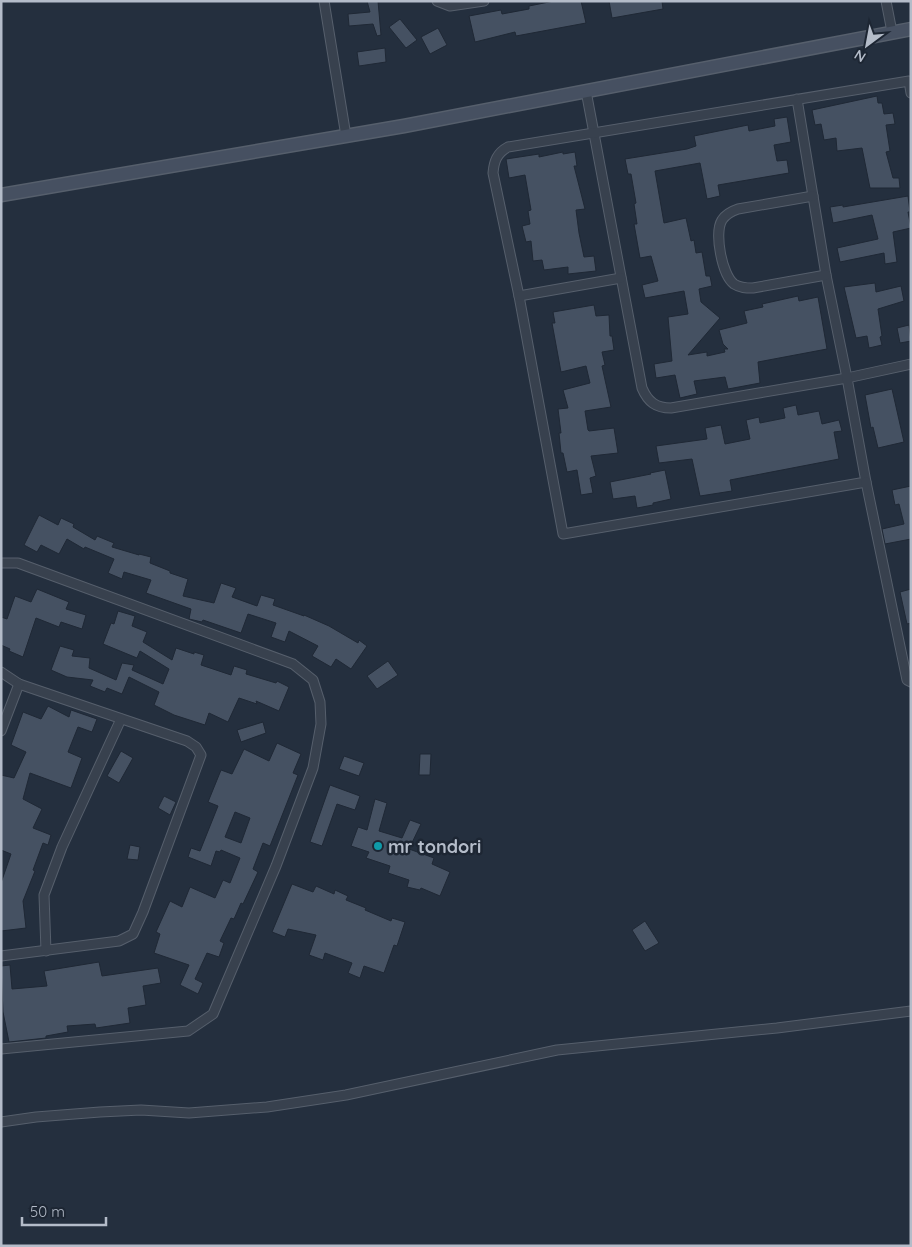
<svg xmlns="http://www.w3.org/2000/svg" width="912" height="1247" font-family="Quicksand,sans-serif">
<rect width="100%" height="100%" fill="#242f3e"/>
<g fill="#455162" stroke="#1f2835" fill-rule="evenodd">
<polygon points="367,1 378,1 381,35 377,36 373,24 349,26 348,14 370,12"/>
<polygon points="554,1 581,1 586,23 516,36 515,32 475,42 469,16 501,10 502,14 529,9 529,6"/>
<polygon points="609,1 662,1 663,9 612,18"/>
<polygon points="400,19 417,40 406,48 389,27"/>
<polygon points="438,28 447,45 430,54 421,37"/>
<polygon points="385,48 386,62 359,66 357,52"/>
<polygon points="877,96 878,103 882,103 884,114 893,113 895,124 886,125 890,151 886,152 893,178 899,178 900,188 870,188 862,148 837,151 836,138 824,140 821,124 815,125 812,110"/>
<polygon points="787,117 791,142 774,145 777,161 787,160 789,173 718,185 720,196 707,199 700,163 655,171 664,223 686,218 691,241 694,240 696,253 702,252 706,276 710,276 712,286 699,289 701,302 720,318 688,355 707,352 707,356 725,352 724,349 728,349 723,344 719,330 747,323 744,311 763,307 762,304 798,296 799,301 818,297 827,349 758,362 760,383 728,389 725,377 694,381 697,394 680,398 675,375 656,378 654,364 672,361 668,317 688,314 684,291 645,298 642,285 658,281 651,256 640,258 634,224 637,224 634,204 636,203 631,174 628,174 625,159 687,149 696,146 694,136 748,125 749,131 775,126 774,119"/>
<polygon points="563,152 563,154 575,152 577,166 574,166 585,209 576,210 579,233 584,257 594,256 596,271 568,274 568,267 544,270 542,260 533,261 531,241 526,242 522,226 530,224 528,211 531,210 525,175 509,178 506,159 539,154 539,157"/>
<polygon points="908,196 910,212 908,212 911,228 893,232 897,262 885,264 884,253 840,262 837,248 878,239 872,215 833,223 830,207 843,205 843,207"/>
<polygon points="875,283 876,292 901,286 904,301 878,309 882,336 880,337 882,345 869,348 867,336 856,338 844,287"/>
<polygon points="594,305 596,316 609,315 610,336 612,336 614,350 602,352 605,365 602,366 611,407 585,411 588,430 589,431 614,428 618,453 591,456 596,476 590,478 593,493 581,495 577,470 567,472 563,453 561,453 559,433 561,433 558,409 568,408 563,390 590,383 586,366 561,372 552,323 555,323 553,312"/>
<polygon points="909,325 911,341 900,343 897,328"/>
<polygon points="892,389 904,442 878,448 873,427 871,428 865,395"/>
<polygon points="796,405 798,415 819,411 822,424 839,420 842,431 834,432 839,459 730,480 732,491 700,496 692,459 659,463 656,446 707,439 705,428 721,425 725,444 750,439 746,420 759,417 760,423 785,418 783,408"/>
<polygon points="665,470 671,499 653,503 653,505 637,508 635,496 613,499 610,482 651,474 650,473"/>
<polygon points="911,486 911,539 885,544 882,529 904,524 899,504 895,505 892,490"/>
<polygon points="39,515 58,525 61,518 74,524 73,527 95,540 97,536 114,543 112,547 139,555 139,554 151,557 150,563 170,571 170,573 188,579 183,596 214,603 221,583 236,588 232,597 257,606 261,595 275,599 273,605 304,616 304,615 329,626 358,643 359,640 367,646 351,669 336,659 331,667 312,656 318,646 289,631 285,642 271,637 276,623 248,614 241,633 203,620 202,622 189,619 191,609 146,593 151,580 124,572 122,579 108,573 114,559 85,547 84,549 67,539 59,554 41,545 37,552 24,545"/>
<polygon points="37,589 69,602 66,609 86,615 82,629 61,622 59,627 36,618 23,657 9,651 10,649 1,645 1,617 7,619 15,596 31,602"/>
<polygon points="911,589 911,623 907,624 900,592"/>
<polygon points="118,611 135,616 132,626 147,632 143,642 172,660 176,648 194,654 194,652 204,655 201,665 231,675 234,666 247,670 246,674 276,683 277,681 289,687 279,711 256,701 257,704 239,698 228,722 209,713 205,725 174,715 154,705 159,692 129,677 122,694 107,688 105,692 90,686 93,680 67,677 51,670 60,646 74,650 72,656 90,658 89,668 116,680 122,663 134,665 132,670 163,684 169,669 140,651 137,658 103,644 111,623 114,624"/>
<polygon points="388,661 398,675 377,689 367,676"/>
<polygon points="48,706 69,717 71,710 97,719 92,732 78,727 68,752 82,758 71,788 30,773 23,799 42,809 33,828 51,835 48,845 43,843 33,870 35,871 23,901 26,928 1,931 1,883 11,854 1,850 1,775 14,778 26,752 11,745 23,712 41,719"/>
<polygon points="263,722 266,733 241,742 237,730"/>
<path d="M277 743 301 754 293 773 298 775 270 846 263 843 253 869 258 872 243 904 241 903 234 919 231 918 220 941 224 943 219 957 207 953 195 979 203 983 198 994 180 985 189 965 154 953 160 934 156 932 170 901 182 907 190 887 215 898 223 880 230 883 240 858 221 850 220 852 216 851 211 866 188 857 191 848 200 851 218 806 208 802 221 770 232 774 244 749 269 761ZM235 812 250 818 241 843 225 837Z"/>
<polygon points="121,751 133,758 119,783 107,776"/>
<polygon points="420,754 431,754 430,775 419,775"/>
<polygon points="344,756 364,763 359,776 339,769"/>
<polygon points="330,785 360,796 355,810 337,804 322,846 310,842"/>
<polygon points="164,796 176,802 170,815 158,808"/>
<polygon points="375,799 387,803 379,831 402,838 410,820 421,824 409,849 434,858 432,864 450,872 440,896 421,888 420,890 407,887 409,880 388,873 390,866 366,858 369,852 351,846 358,827 367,830"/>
<polygon points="130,845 140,847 138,860 127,859"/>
<polygon points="292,884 313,892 316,886 334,894 335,890 348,896 346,900 366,908 365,910 391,921 392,918 405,922 397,946 394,945 384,973 364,966 360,978 348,973 352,963 325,953 323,960 309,955 316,935 288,929 285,937 272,932"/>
<polygon points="645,921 659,943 645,951 632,930"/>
<polygon points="99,962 102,976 158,968 161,983 143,986 146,1005 128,1008 130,1023 96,1028 95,1024 67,1026 68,1032 46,1036 46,1038 9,1042 3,1012 1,966 10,965 12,989 47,986 44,971"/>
</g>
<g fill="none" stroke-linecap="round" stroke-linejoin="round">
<defs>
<g id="street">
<polyline points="324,1 346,136"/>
<polyline points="437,1 450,6 484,1"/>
<polyline points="886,1 892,32"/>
<path d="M586 91 642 388C648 402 656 408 671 408L847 378 911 364"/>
<path d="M797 99 826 275 847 378 866 482 563 534 519 296 493 173C494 161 497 153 508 147L909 81 911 93"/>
<path d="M813 196 738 209C732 211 726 214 722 220 714 233 722 275 734 284 740 288 746 288 753 288L826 275"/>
<polyline points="519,296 621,278"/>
<polyline points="866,482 907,680 911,682"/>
<polyline points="1,563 18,563 293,664 313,680 320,702 321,724 313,768 276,866 213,1014 188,1031 1,1049"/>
<polyline points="1,672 19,684 187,741 196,747 201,755 143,912 133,934 119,941 1,956"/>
<polyline points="1,731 19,684"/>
<polyline points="46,951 44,895 62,847 121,719"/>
<polyline points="1,1122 36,1117 100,1112 141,1110 189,1113 267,1107 346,1095 557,1050 777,1028 911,1011"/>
</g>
<polyline id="secondary" points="1,195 404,126 911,29"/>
</defs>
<use href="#street" stroke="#565f6c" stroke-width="11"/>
<use href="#secondary" stroke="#565f6c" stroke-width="15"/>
<use href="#street" stroke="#38414e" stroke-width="9"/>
<use href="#secondary" stroke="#465061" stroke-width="12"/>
</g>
<circle fill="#0f9aa8" stroke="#1d2633" stroke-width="2" cx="378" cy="846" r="5"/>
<g text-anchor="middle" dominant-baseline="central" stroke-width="5" stroke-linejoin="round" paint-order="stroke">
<g font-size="18" font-weight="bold" fill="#b4bcc9" stroke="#1d2633" text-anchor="start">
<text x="388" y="846">mr tondori</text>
</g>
</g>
<rect width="912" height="1247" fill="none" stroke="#b4bcc9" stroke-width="5"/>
<g transform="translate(867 45) rotate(212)" stroke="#1d2633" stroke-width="4" paint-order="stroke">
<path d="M0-4L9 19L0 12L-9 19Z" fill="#b4bcc9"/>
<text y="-8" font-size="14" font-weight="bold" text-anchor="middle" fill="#b4bcc9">N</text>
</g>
<path d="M22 1217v8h84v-8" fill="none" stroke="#b4bcc9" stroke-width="2.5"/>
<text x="30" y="1217" font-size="15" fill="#b4bcc9" stroke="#1d2633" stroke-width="4" paint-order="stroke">50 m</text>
</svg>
